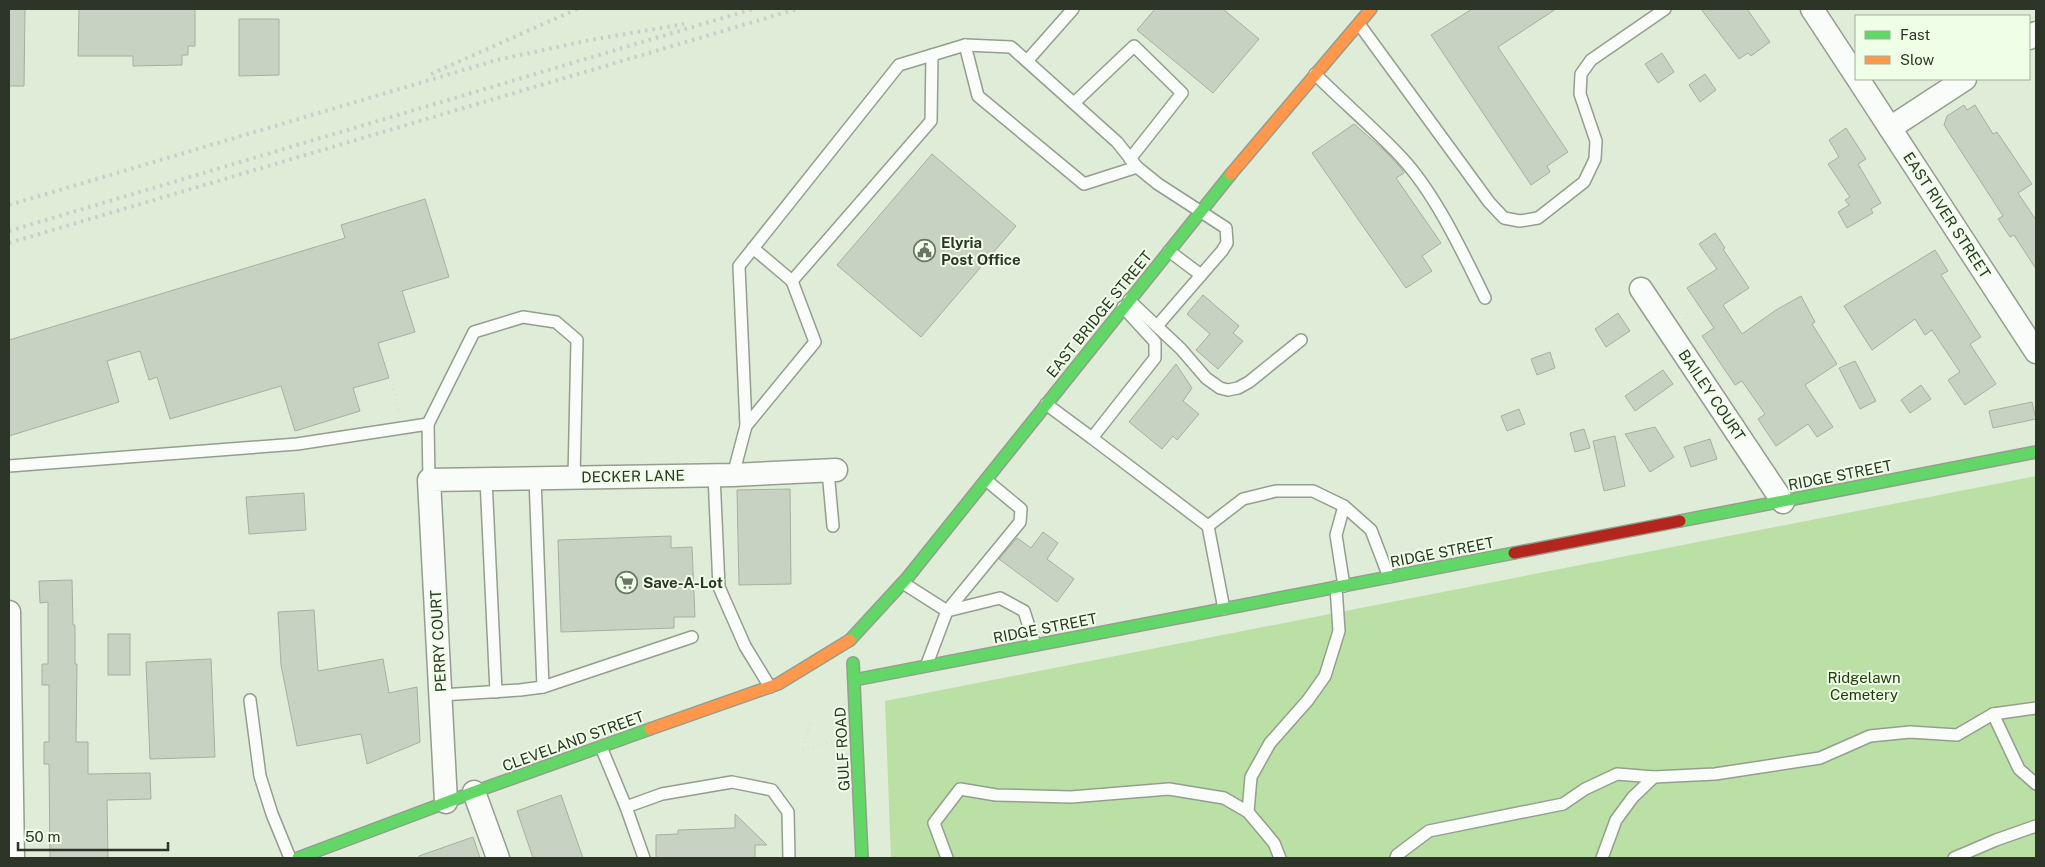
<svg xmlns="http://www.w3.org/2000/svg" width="2045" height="867" font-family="'Public Sans',sans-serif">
<rect width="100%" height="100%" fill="#dfecd7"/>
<polygon fill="#bbe0a6" points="2036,476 2036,858 891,858 885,701"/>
<g fill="#c8d2c2" stroke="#a6b0a0">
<polygon points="9,9 25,9 24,86 9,86"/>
<polygon points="79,9 195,9 195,46 188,46 188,55 182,55 182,65 133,66 133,56 78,56"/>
<polygon points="1155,9 1223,9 1259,39 1213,93 1137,30"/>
<polygon points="1472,9 1556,9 1498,47 1568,152 1547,166 1550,172 1531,185 1431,35"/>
<polygon points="1701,9 1747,9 1770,42 1751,56 1748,53 1739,59"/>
<polygon points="239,19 279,19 279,75 239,76"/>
<polygon points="1662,53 1674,72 1658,83 1645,64"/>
<polygon points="1705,74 1716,90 1700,102 1689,85"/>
<polygon points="1964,105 1967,110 1975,105 1993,134 1997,132 2032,184 2018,193 2036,220 2036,269 2014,235 2010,237 1998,219 2003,216 1944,125 1947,116"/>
<polygon points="1354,124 1385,151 1400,167 1404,173 1396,178 1441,243 1422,256 1432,271 1406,288 1312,153"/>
<polygon points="1846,128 1866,159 1858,164 1881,203 1871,209 1873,213 1847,228 1838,212 1849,205 1845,200 1850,197 1828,164 1839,157 1829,140"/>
<polygon points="932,154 1016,226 921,337 837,265"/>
<polygon points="425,199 449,277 402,291 415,332 378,343 389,378 353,388 360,411 295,431 281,386 170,419 157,377 149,380 140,351 107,361 119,402 9,436 9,340 345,238 341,225"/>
<polygon points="1715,233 1725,248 1723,249 1749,288 1723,305 1742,334 1776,310 1801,296 1815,322 1812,324 1837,364 1805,385 1833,427 1817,437 1808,424 1776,446 1758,419 1765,414 1742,381 1735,385 1702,336 1714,328 1687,288 1717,269 1699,244"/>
<polygon points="1935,250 1948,271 1941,275 1981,337 1970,344 1996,384 1965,405 1948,380 1960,372 1932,330 1925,335 1915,319 1872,350 1844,306"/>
<polygon points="1203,295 1239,326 1233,333 1243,341 1218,369 1196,350 1210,334 1187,314"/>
<polygon points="1618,313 1630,331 1606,347 1595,329"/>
<polygon points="1550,352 1555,368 1537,375 1531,359"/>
<polygon points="1855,361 1876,401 1860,409 1839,368"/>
<polygon points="1176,364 1192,388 1183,401 1199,414 1177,440 1173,436 1162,449 1129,422"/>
<polygon points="1663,370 1673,384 1635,411 1625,396"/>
<polygon points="1921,385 1931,399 1910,413 1901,400"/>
<polygon points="2032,402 2036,419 1993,428 1989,411"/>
<polygon points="1519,409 1525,424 1507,431 1501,416"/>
<polygon points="1655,427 1674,457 1650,472 1625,434"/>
<polygon points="1584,429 1590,448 1575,452 1570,433"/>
<polygon points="1615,436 1625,486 1604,491 1593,441"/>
<polygon points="1710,439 1717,459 1691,467 1684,447"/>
<polygon points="790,489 791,584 739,585 737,490"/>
<polygon points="304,493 306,530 249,534 246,497"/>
<polygon points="1043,532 1058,543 1047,559 1074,579 1057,602 999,559 1017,538 1031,548"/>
<polygon points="671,536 671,548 692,547 695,617 674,617 674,628 561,632 558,540"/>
<polygon points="72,580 73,625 75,625 75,664 77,664 76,742 88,742 88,774 150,773 151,799 107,800 108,858 50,858 49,764 44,764 44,742 49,742 49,685 42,685 42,664 48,664 48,602 40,603 39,581"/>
<polygon points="314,610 318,671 383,659 389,693 417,687 420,742 367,764 361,734 297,746 281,665 278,612"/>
<rect x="108" y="634" width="22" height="41"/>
<polygon points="211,659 215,757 150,759 146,662"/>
<polygon points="561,795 583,858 533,858 517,811"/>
<polygon points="735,814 767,845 755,845 755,858 656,858 656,835 678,834 678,830 735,828"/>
<polygon points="473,837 480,858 419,858 419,856"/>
</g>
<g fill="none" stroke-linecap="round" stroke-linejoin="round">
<defs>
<g id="lane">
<polyline points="1359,24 1489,202 1504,218 1520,221 1538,218 1584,182 1595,159 1596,141 1580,94 1581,74 1591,60 1665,9"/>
<polyline points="965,45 978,96 1084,184 1137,167"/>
<polyline points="1027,61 1073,9"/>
<path d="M1315 74C1343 102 1374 128 1401 157 1435 193 1463 253 1485 298"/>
<polyline points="1074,103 1134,46 1182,93 1130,159"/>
<polyline points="753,248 792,281 931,121 932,55"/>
<polyline points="1169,251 1201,275"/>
<polyline points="1129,300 1181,349 1206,378 1220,388 1228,390 1238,388 1249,382 1301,340"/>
<polyline points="1046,404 1092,438 1155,358 1155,342 1123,307"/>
<polyline points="428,424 474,332 523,317 556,322 577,340 574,478"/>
<polyline points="746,426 815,342 792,281"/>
<polyline points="1092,438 1208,526 1224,609"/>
<polyline points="9,466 297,444 428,424 429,480"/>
<polyline points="828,471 833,526"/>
<polyline points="714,475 719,587 745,646 770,687"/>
<polyline points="733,475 746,426 739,266 899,65 965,45 1011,47 1117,142 1137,167 1158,184 1226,228 1227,243 1222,251 1157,326"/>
<polyline points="535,478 543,687"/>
<polyline points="486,479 496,692"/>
<polyline points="1208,526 1243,499 1276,491 1313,491 1344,506 1371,530 1389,577"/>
<polyline points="903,583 947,611 1000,598 1024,611 1035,645"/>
<polyline points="1344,586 1336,535 1344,506"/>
<polyline points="927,664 947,611 1020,522 1021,509 986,480"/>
<polyline points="441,695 520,690 543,687 692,637"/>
<polyline points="250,700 260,776 272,814 290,858"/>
<polyline points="1993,714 2019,769 2036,784"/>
<polyline points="601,747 626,807 662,794 732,782 772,790 788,812 789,858"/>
<polyline points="626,807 644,858"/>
<polyline points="1248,812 1251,777 1270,743 1308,700 1325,676 1339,631 1336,587"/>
<polyline points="947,858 934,823 960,789 996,795 1071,797 1169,789 1224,798 1248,812 1274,843 1280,858"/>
<polyline points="1396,858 1397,855 1429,831 1563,804 1585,789 1617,774 1654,777 1715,774 1820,758 1870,736 1910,732 1957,735 1993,714 2036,708"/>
<polyline points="1602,858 1616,820 1633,797 1654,777"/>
<polyline points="1954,858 1996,840 2036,826"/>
</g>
<g id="street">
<polyline points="1812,9 1856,76"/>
<polyline points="2029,38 2036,33"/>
<polyline points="1858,79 2036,352"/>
<polyline points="1890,128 1965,79"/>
<polyline points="1641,289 1783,502"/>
<polyline points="9,612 13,858"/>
<polyline points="474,792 498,858"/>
<polyline points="446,802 429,480 733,475 836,470"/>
</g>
<g id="fast">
<polyline points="1680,521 2036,452"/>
<polyline points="850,640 908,577 1231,174"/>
<polyline points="853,663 862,858"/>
<polyline points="854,680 1514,553"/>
<polyline points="298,858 474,792 650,729"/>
</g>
<g id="slow">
<polyline points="1231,174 1371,9"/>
<polyline points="650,729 778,684 850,640"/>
</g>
<polyline id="jam" points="1514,553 1680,521"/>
</defs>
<use href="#lane" stroke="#949e8e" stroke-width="14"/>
<use href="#street" stroke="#949e8e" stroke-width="25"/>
<use href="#fast" stroke="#949e8e" stroke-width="14"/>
<use href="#slow" stroke="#949e8e" stroke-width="14"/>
<use href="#jam" stroke="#949e8e" stroke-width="14"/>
<g stroke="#dde1da" stroke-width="3" stroke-dasharray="1 4" stroke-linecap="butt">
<polyline points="1685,319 1690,305"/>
<polyline points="387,360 399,413"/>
<polyline points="810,723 802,751 833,741"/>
</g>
<use href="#lane" stroke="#fafcf9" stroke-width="11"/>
<use href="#street" stroke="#fafcf9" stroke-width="22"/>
<use href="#fast" stroke="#63d668" stroke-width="11"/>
<use href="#slow" stroke="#ff974d" stroke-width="11"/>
<use href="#jam" stroke="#b3261e" stroke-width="11"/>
<g stroke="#cacdc8" stroke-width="4" stroke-dasharray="2.5 5" stroke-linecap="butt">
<polyline points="431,74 577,9"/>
<polyline points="9,205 497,60 590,40 684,24"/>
<polyline points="9,231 753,9"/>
<polyline points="9,243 797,9"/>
</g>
</g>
<defs>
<symbol id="civic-ring" viewBox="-11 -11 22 22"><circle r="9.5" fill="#effee7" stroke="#6b7565" stroke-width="1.5"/><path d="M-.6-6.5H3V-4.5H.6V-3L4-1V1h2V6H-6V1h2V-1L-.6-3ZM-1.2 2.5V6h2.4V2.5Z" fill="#6b7565"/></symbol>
<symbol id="supermarket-ring" viewBox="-11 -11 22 22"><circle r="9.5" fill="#effee7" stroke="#6b7565" stroke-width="1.5"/><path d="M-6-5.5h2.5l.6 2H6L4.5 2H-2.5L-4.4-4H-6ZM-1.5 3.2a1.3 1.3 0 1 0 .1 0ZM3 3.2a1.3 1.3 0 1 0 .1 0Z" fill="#6b7565"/></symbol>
</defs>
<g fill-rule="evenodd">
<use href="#civic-ring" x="912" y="238" width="25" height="25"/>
<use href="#supermarket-ring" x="614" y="570" width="25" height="25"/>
</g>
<g text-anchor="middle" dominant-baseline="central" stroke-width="4" stroke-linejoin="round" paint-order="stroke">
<g font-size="15" fill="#2c3527" stroke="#effee7">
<text transform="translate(1947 215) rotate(57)">EAST RIVER STREET</text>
<text transform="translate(1099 314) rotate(-51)">EAST BRIDGE STREET</text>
<text transform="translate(1712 395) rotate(56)">BAILEY COURT</text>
<text transform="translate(1840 475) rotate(-11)">RIDGE STREET</text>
<text transform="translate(633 476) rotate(-1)">DECKER LANE</text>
<text transform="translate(1442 552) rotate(-11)">RIDGE STREET</text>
<text transform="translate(1045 628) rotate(-11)">RIDGE STREET</text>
<text transform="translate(438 641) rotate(-93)">PERRY COURT</text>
<text transform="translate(573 741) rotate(-20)">CLEVELAND STREET</text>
<text transform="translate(842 749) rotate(-93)">GULF ROAD</text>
</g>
<g font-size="15" font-weight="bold" fill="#2c3527" stroke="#effee7" text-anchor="start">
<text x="941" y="242">Elyria<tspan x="941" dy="17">Post Office</tspan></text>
<text x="643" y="582">Save-A-Lot</text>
</g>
<g font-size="15" fill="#213b0d" stroke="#effee7">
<text x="1864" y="677">Ridgelawn<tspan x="1864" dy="17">Cemetery</tspan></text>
</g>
</g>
<rect width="2045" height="867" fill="none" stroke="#2c3527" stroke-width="20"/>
<rect x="1855" y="15" width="175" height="65" fill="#effee7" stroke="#a1ae9a"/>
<rect x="1865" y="31" width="25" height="8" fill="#63d668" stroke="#a1ae9a"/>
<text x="1900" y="40" font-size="15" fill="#2c3527">Fast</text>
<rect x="1865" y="56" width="25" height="8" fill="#ff974d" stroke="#a1ae9a"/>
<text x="1900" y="65" font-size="15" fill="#2c3527">Slow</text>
<path d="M18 842v8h150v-8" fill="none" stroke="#2c3527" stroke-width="2.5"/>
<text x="25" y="842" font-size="15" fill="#2c3527" stroke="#effee7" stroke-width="4" paint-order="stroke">50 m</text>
</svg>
